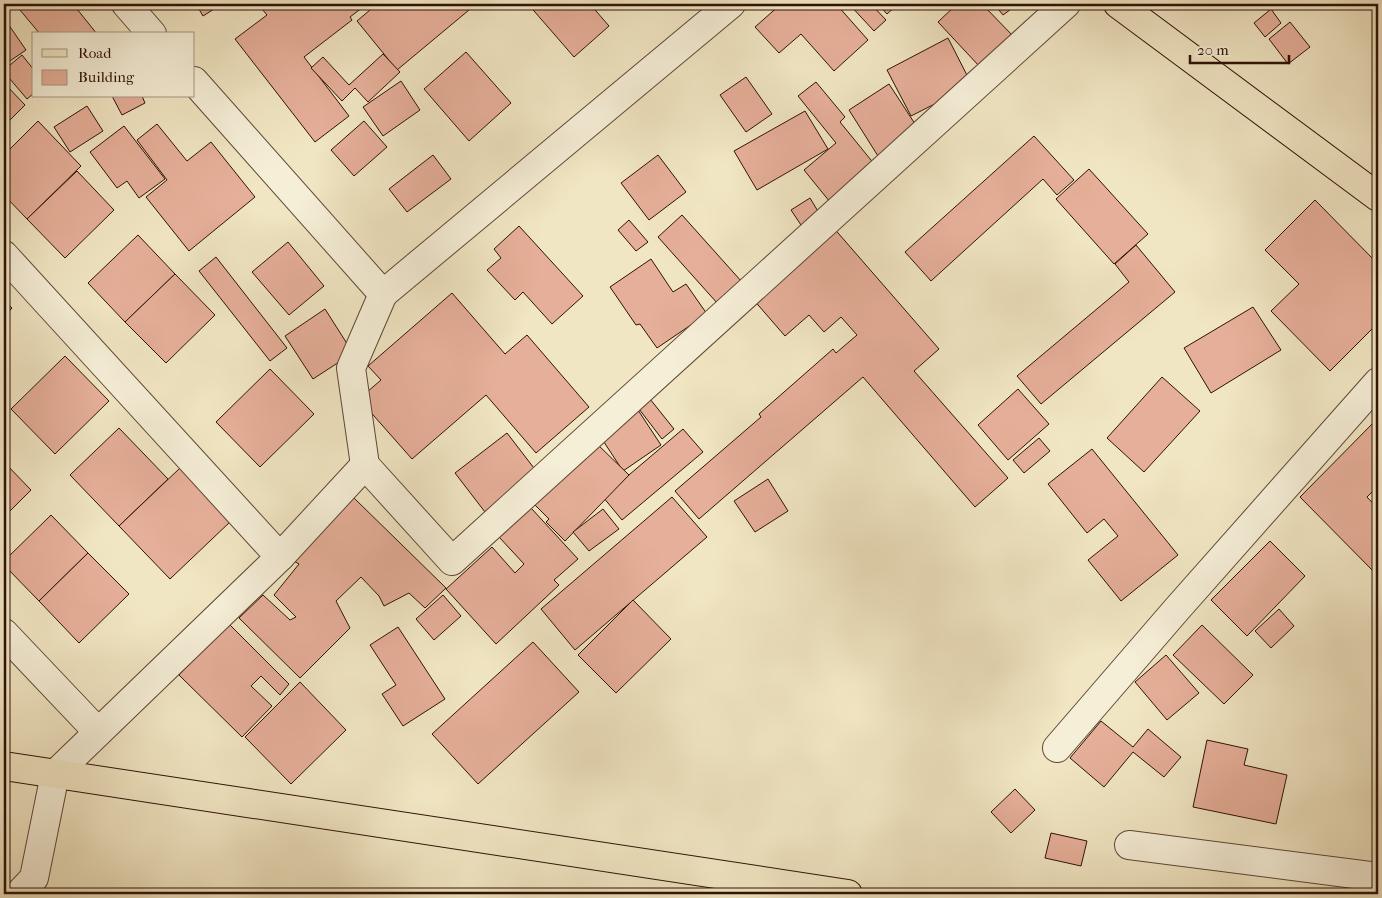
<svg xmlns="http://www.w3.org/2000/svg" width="1382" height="898" font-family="'IM FELL French Canon',serif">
<rect width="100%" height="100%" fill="#f1e6c3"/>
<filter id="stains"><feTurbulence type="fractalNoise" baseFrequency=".004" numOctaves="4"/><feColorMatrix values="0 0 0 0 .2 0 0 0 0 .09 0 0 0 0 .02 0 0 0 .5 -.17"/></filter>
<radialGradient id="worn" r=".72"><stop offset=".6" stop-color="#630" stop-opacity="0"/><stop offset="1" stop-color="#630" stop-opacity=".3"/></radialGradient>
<g fill="#e6af99" stroke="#2e1207">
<polygon points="15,4 73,4 97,34 40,34"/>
<polygon points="196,4 222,4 203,16"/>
<polygon points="258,4 367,4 350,17 352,20 304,57 349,116 315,142 235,39 267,15"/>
<polygon points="377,4 474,4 475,5 397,70 357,21"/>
<polygon points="528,4 590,4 609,26 574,57"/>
<polygon points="781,4 838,4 837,5 868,40 834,71 801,34 779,53 755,27"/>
<polygon points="849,4 871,4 886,20 874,31"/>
<polygon points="878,4 898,4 887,14"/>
<polygon points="957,4 982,4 1013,36 980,67 938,22"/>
<polygon points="994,4 1018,4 1003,15"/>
<polygon points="1271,9 1281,23 1265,37 1254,23"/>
<polygon points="4,18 26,50 4,65"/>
<polygon points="1290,22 1310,47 1288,64 1269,39"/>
<polygon points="948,38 972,85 911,116 887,70"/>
<polygon points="466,52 511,103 469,141 424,89"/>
<polygon points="383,54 400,72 368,102 355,88 342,101 311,68 323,57 349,85"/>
<polygon points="22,55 34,70 34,93 27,99 4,72 4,70"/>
<polygon points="746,77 772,114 746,132 720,95"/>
<polygon points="401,81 420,110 383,136 363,107"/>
<polygon points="816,82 845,117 840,122 875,165 830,202 804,170 836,143 798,96"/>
<polygon points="4,83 25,105 4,126"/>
<polygon points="889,84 919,130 878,156 849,110"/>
<polygon points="112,96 142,96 145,103 122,115"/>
<polygon points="87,106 103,131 70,152 54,127"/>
<polygon points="805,111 828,149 757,190 734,151"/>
<polygon points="38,121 81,166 27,219 4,195 4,155"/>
<polygon points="364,121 387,147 354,176 331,150"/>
<polygon points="157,124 187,161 211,142 255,197 189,251 146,197 167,180 137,140"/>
<polygon points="124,126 165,179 139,198 127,181 117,188 90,152"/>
<polygon points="1034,136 1074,180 1057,195 1043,179 931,281 905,252"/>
<polygon points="433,155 451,179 407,212 389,189"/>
<polygon points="658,155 686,192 649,220 621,183"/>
<polygon points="1089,169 1148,234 1114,264 1056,199"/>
<polygon points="77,171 114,210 65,258 27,219"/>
<polygon points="810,198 819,213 801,225 791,210"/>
<polygon points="1315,200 1378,264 1378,323 1330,371 1271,311 1299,284 1265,250"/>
<polygon points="682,215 742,282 718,304 658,237"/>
<polygon points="629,220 648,242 636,251 618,230"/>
<polygon points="519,226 583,296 552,324 523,292 515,300 487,270 501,258 494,249"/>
<polygon points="832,226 939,349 914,371 1008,478 975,507 863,377 699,519 675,491 761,417 759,414 833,349 836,353 857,335 841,317 824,332 809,315 785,336 752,298"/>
<polygon points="138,235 175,274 125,322 88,283"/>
<polygon points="288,242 324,286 289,315 252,272"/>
<polygon points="1136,245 1175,292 1041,404 1017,376 1129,282 1115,264"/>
<polygon points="216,257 287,348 270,361 199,271"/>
<polygon points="651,259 673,292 686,284 707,314 657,348 640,324 636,325 610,287"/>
<polygon points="175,274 215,315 166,363 125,322"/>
<polygon points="452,293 505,354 527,335 589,407 536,453 486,395 412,459 359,399 381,380 368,366"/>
<polygon points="4,300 12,308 4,317"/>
<polygon points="1253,307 1281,350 1211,393 1184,348"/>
<polygon points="325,309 353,353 313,379 285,336"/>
<polygon points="65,356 109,401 55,454 11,409"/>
<polygon points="270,369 314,414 260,467 216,422"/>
<polygon points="1162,377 1200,411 1144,472 1107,438"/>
<polygon points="1018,389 1049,424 1008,460 978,425"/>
<polygon points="650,399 674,429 662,439 639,409"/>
<polygon points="636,407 661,445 623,471 598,433"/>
<polygon points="1378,418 1378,486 1367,497 1378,509 1378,576 1300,497"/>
<polygon points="119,428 168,479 119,526 70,475"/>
<polygon points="683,429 703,452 622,520 603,497"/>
<polygon points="507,433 537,472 485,512 455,473"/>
<polygon points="1039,438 1050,451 1024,473 1013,460"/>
<polygon points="595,442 629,475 565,541 546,522 549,519 534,504"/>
<polygon points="1092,449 1178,555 1121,601 1088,560 1118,536 1104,519 1087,533 1048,484"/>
<polygon points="4,462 31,490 4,517"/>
<polygon points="180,468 231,521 170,579 119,526"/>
<polygon points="768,479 788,511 755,532 734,501"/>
<polygon points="672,497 707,537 575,650 541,609"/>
<polygon points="354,498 446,588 425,608 409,593 384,606 379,596 361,577 336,601 350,628 300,678 239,618 263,595 290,620 296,617 274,595 299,564 292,560"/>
<polygon points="531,508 578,559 554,580 559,585 496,644 446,589 492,547 515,573 524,564 499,537"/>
<polygon points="603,509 619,529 589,551 573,532"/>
<polygon points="51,515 88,553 39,601 4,565 4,561"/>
<polygon points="1270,541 1305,576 1247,636 1211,600"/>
<polygon points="88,553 129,594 79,643 39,601"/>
<polygon points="443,595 461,616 434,640 416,619"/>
<polygon points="633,600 671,639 616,693 578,655"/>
<polygon points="1279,609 1294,626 1271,648 1255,631"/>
<polygon points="229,624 289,684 280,695 261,676 251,686 272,706 242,737 179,675"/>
<polygon points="1202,625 1253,675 1224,704 1173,655"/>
<polygon points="398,627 445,699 403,726 382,694 396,685 370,645"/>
<polygon points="533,642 579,692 478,784 432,734"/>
<polygon points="1166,655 1199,693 1167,720 1135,682"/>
<polygon points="300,682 346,730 291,784 245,737"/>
<polygon points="1101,721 1133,747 1148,729 1181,757 1164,777 1133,752 1104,787 1070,758"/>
<polygon points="1207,740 1248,749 1244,765 1287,775 1276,824 1193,807"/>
<polygon points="1015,789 1035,810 1011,833 991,812"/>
<polygon points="1051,833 1087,841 1081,866 1045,858"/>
</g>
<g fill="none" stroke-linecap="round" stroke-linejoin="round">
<defs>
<g id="minor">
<polyline points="126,4 152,34"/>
<polyline points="194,81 383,294 731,4"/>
<polyline points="4,255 280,557"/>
<polyline points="383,294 351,368 365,465 452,561 1066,4"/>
<polyline points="4,633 98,732"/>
<polyline points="1057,748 1177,609 1378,382"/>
<polyline points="1129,845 1378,877"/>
<polyline points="19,894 34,878 55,774 280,557 365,465"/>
</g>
<g id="major">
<polyline points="1118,4 1378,197"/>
<polyline points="4,766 848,894"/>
</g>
</defs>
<use href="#minor" stroke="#5f4736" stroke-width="30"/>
<use href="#major" stroke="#2e1207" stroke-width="30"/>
<use href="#minor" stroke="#f6efd8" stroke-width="28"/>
<use href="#major" stroke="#f1e6c3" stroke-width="28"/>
</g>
<rect width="1382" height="898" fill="none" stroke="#f1e6c3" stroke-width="20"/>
<rect x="5" y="5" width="1372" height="888" fill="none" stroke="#2e1207" stroke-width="2.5"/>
<rect x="10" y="10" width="1362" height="878" fill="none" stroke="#2e1207"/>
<rect x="32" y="32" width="162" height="65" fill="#f6efd8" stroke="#a69784"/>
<rect x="42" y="49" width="25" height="8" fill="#f1e6c3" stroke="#a69784"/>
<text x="78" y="58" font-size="15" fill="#2e1207">Road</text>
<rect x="42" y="70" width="25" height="15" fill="#e6af99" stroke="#a69784"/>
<text x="78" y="82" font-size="15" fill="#2e1207">Building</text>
<path d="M1190 55v8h99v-8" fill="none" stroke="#2e1207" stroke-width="2.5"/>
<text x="1197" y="55" font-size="15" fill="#2e1207" stroke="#f6efd8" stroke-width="4" paint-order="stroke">20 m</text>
<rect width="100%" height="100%" filter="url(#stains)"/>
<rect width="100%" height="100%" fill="url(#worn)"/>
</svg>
